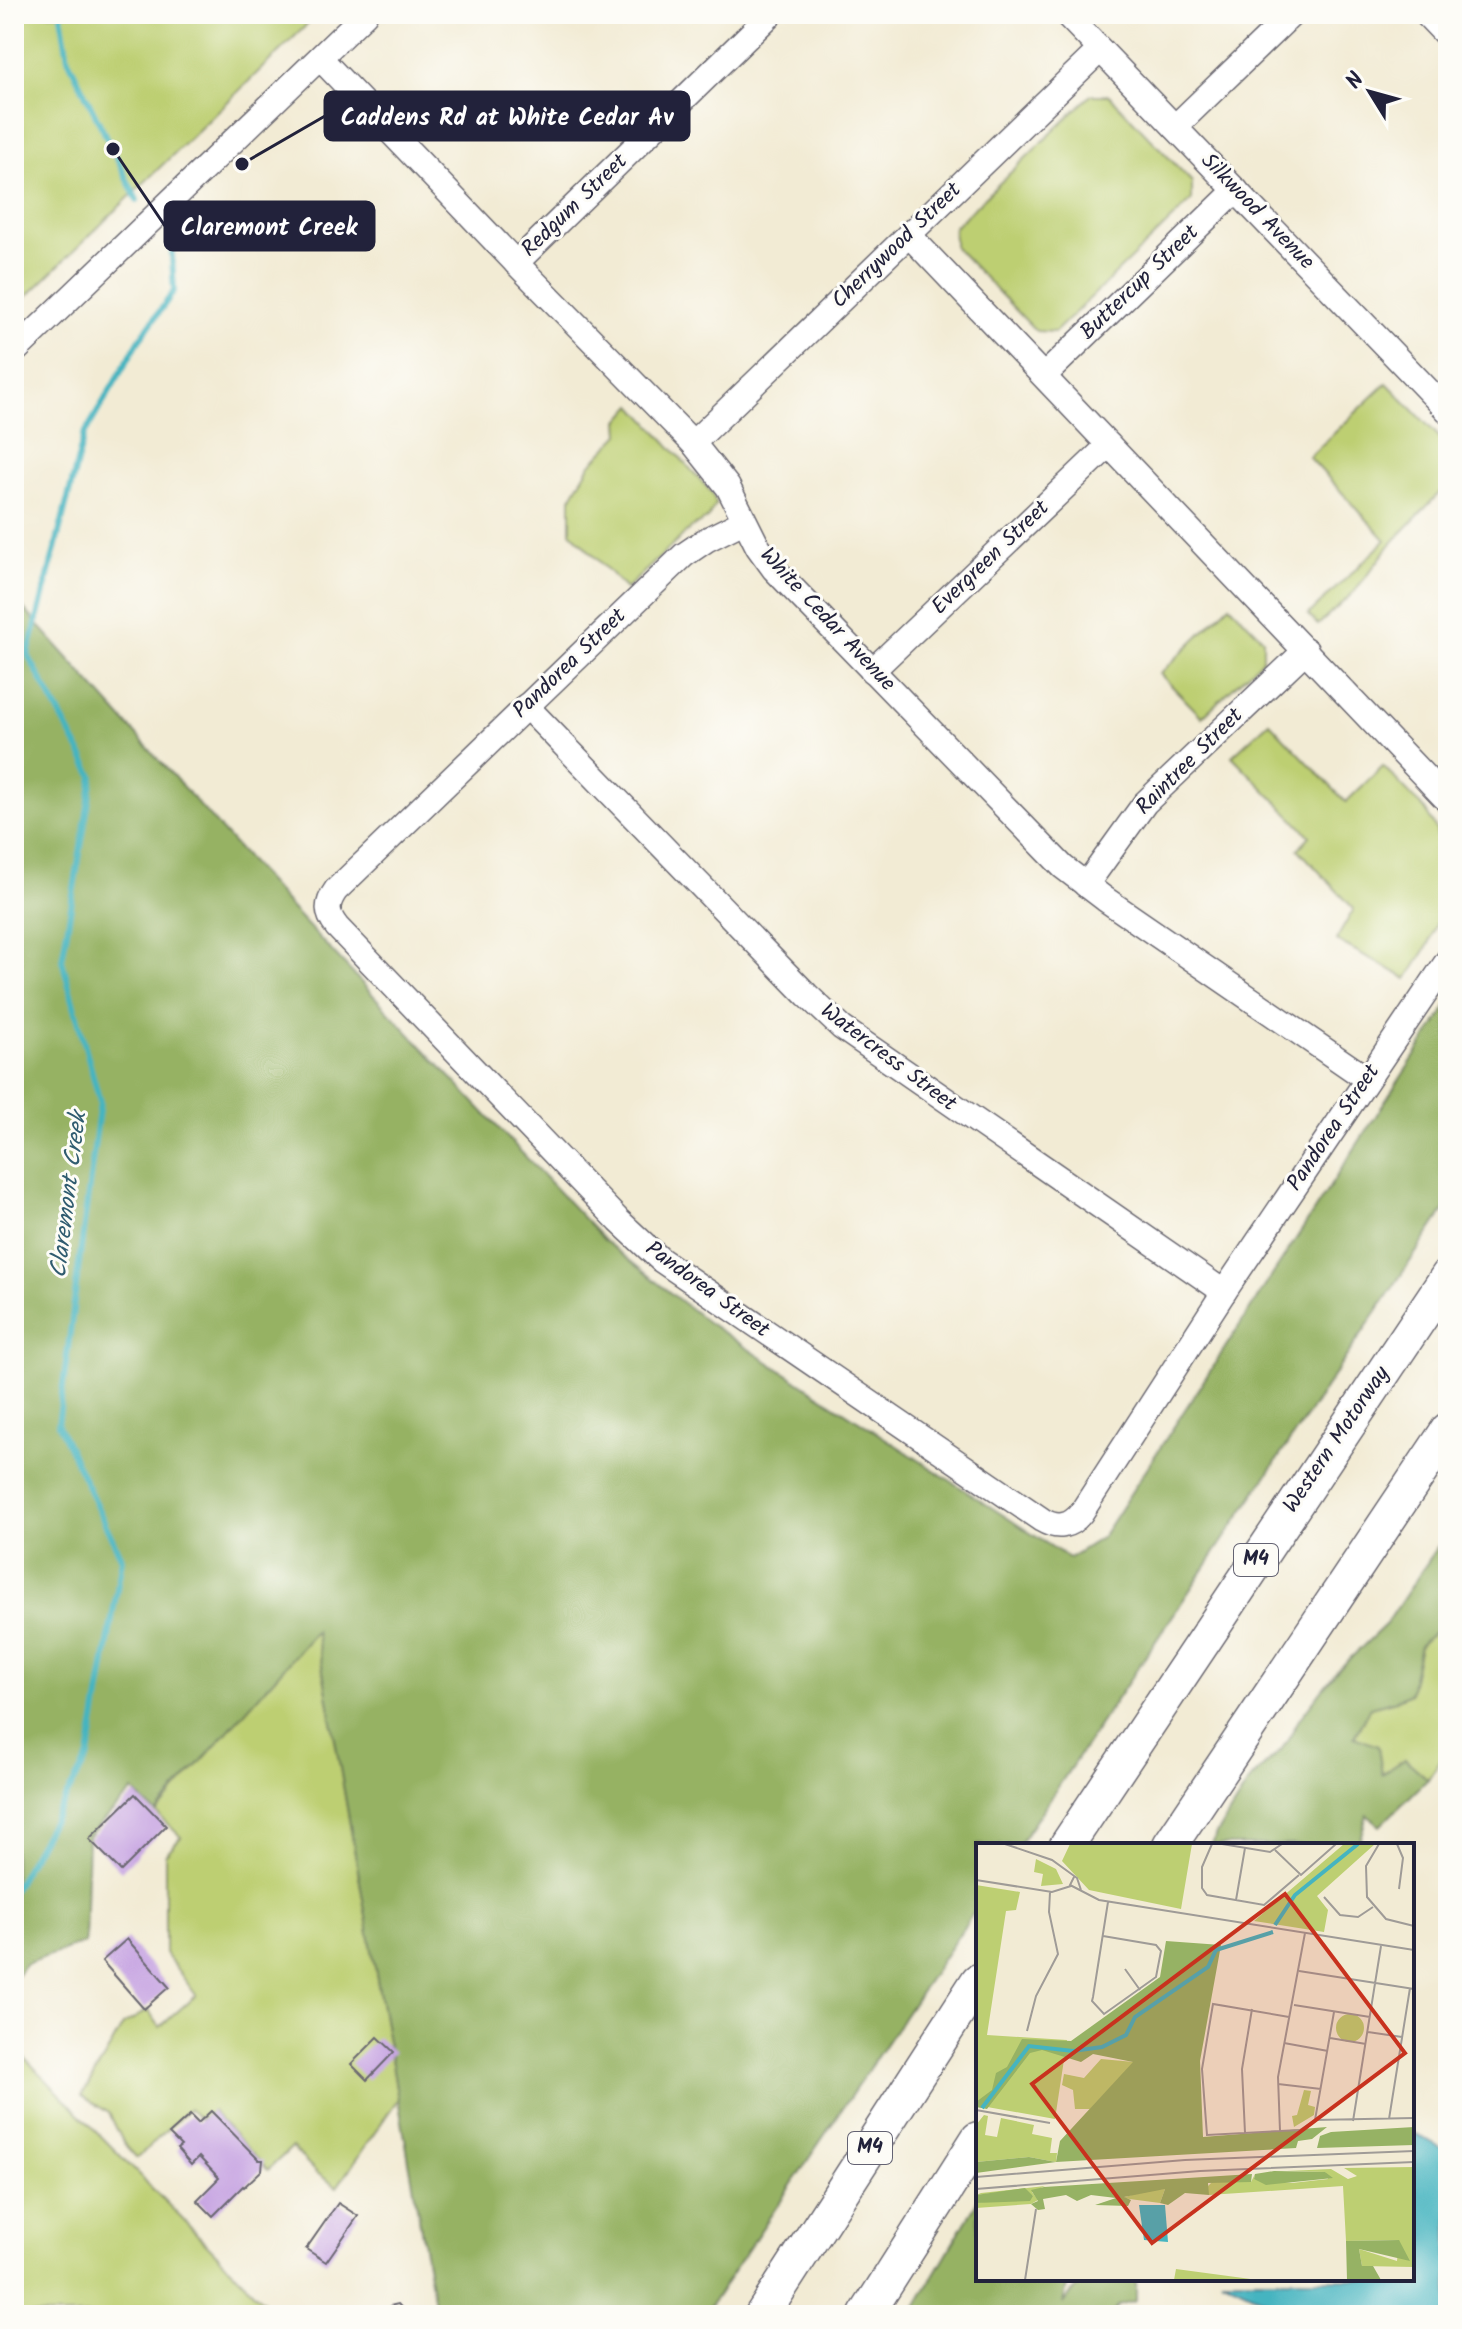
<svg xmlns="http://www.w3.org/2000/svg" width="1462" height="2329" font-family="Kalam,sans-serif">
<rect width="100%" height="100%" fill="#fdfcf7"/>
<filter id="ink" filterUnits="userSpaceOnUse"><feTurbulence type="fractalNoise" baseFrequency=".0125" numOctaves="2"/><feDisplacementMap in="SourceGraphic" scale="16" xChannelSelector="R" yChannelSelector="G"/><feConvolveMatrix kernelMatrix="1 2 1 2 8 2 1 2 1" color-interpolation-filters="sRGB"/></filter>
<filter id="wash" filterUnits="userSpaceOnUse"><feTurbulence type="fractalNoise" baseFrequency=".006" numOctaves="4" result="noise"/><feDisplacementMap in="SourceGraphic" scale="32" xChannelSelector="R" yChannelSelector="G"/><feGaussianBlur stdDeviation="1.8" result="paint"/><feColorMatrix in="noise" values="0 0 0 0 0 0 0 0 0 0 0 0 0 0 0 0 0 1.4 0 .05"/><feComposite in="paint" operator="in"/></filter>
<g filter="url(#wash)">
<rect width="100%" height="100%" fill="#f2ebd4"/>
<g fill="#bdcf72" stroke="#707856" stroke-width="2">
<polygon points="14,14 318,14 19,304 14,201"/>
<polygon points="1091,95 1109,95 1192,182 1192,200 1055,332 1036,331 954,246 954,227"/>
<polygon points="1387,383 1448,446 1448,484 1391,544 1354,592 1318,625 1308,615 1386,540 1309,457"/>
<polygon points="633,405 712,493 716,504 707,519 692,527 626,589 571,532 571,498 590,465 620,434 619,421"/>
<polygon points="1230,605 1263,639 1263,659 1202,717 1160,674"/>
<polygon points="1269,722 1346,802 1383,766 1425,810 1436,829 1438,839 1437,921 1429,944 1407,979 1336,940 1354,909 1298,849 1310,836 1232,756"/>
<polygon points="1448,1619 1448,1749 1428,1779 1405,1759 1382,1775 1354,1738 1370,1707 1396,1700 1410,1693 1420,1645"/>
<polygon points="316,1630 398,2099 337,2187 317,2173 292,2147 268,2170 212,2111 201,2120 189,2109 137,2158 124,2144 109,2113 82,2096 123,2025 148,2010 160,2027 196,1995 165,1953 165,1855 181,1837 156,1813"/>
<polygon points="14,2047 276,2315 14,2315"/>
</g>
<g fill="#96b264" stroke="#5c6a50" stroke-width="2">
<polygon points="18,602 292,909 605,1241 707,1322 1069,1558 1102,1537 1448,1005 1448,1205 1019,1845 978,1845 978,1906 704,2315 436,2315 316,1631 156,1813 133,1791 88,1836 85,1943 25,1964 14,1979 14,607"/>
<polygon points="1448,1531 1448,1619 1420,1645 1410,1693 1396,1700 1370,1707 1354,1737 1378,1746 1382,1774 1405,1759 1428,1779 1380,1826 1367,1815 1358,1845 1210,1845 1251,1779 1282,1749 1300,1718 1336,1672 1387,1623"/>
<polygon points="978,2200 978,2279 1069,2279 1063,2303 1085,2279 1136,2279 1136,2301 1118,2306 1112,2315 911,2315"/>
</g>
<polygon fill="#45b4c0" stroke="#346b7e" stroke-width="2" points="1412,2132 1448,2151 1448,2315 1297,2315 1221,2279 1412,2279"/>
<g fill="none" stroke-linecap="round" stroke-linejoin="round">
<g stroke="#45b4c0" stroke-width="6">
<polyline points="61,14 68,59 137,200"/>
<polyline points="14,1889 89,1756 122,1559 58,1425 100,1102 62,960 93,776 28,655 84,435 140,339 174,291 171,238"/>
</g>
</g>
<g id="blocks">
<g fill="#c4a0e1">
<polygon points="135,1794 166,1826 121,1871 89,1839"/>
<polygon points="127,1939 169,1987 144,2009 102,1961"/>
<polygon points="378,2037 394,2052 367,2080 351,2064"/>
<polygon points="211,2111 259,2160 263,2160 262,2170 244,2187 243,2186 213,2216 197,2200 219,2178 199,2157 191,2165 177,2149 181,2146 169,2134 190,2115 198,2123"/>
<polygon points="338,2203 358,2216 326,2262 306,2249"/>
<polygon points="398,2304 408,2315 382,2315 390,2306"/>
</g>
</g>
</g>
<g filter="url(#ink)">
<use href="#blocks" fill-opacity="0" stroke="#6b6871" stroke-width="2"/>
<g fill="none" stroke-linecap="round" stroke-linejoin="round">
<defs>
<g id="minor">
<polyline points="1066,14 1448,411"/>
<polyline points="1426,14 1448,37"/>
<polyline points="320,58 516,263 693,443 728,487 758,547 774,569 1063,867 1105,899 1367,1079"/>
<polyline points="1175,127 1292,14"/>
<polyline points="909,235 1448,801"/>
<polyline points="516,263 771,14"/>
<polyline points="14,352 365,14"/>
<polyline points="1044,376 1236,190"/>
<polyline points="693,443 1100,50"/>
<path d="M744 521 706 540 684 555 336 890C326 904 326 913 337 927L619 1221 661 1260 1042 1520C1057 1529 1070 1527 1081 1513L1224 1292 1448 960"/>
<polyline points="872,671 1109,445"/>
<polyline points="526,706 807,995 842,1028 1224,1292"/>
<polyline points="1086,885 1145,803 1306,650"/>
</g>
<g id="highway">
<polyline points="1067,1845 1448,1276"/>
<polyline points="1170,1845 1448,1430"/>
<polyline points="762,2315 978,1981"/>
<polyline points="866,2315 978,2139"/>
</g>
</defs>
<use href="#minor" stroke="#6b6871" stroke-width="27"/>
<use href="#highway" stroke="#6b6871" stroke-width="37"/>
<use href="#minor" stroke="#fff" stroke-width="24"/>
<use href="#highway" stroke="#fff" stroke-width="34"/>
</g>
</g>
<g text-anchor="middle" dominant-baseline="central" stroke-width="6" stroke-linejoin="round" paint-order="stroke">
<g fill="#fdfcf7" stroke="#646373" stroke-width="2">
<rect x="1234" y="1544" width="44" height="32" rx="6"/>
<rect x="848" y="2132" width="44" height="32" rx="6"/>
</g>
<g font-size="20" font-weight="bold" fill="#22223b">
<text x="1256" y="1560">M4</text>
<text x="870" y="2148">M4</text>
</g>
<g font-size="22" fill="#22223b" stroke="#fdfcf7">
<text transform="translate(575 206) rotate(-44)">Redgum Street</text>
<text transform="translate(1257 212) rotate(46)">Silkwood Avenue</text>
<text transform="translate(897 246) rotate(-44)">Cherrywood Street</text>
<text transform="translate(1140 283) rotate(-44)">Buttercup Street</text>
<text transform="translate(991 558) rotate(-44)">Evergreen Street</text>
<text transform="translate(827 620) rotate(47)">White Cedar Avenue</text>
<text transform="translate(570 664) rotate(-44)">Pandorea Street</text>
<text transform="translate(1190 762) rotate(-45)">Raintree Street</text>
<text transform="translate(888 1058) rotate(37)">Watercress Street</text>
<text transform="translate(1334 1128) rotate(-56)">Pandorea Street</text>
<text transform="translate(707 1290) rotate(36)">Pandorea Street</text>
<text transform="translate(1337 1440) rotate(-56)">Western Motorway</text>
</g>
<g font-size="24" font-style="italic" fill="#305c70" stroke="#fdfcf7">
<text transform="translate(69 1195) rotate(-83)">Claremont Creek</text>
</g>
</g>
<g transform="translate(976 1843)">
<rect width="438" height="438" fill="#f2ebd4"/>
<path d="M94 1H216L205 66 113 47 86 18ZM368 1H399L341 53 352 67 348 89 278 78ZM60 16 80 26 87 41 65 43 67 31 58 29ZM0 42 44 49 40 67 30 68 11 192 91 197 79 276 0 262ZM360 185a14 14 0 1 1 28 0a14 14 0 1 1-28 0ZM125 216 158 219 114 266H99L97 247 86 242 88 231 108 235ZM328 247 335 248 332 262 339 264 338 272 318 284 316 273 321 272ZM8 272 12 273 9 292 21 294 25 275 58 282 56 291 76 295 74 310H81L80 319 53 314 0 319V282ZM438 324V424L386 423 383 406 421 418 423 397 370 398 367 343 233 352 229 346 236 339H275L279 331 278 336 316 340 352 336 349 329 311 328 355 326 372 336 381 333 368 325ZM69 343 56 349 62 357 55 361 0 365V360L57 353 47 347 0 352 5 350ZM189 346 184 360 146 355 172 347ZM200 426 282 437H198Z" fill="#bdcf72"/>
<path d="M190 98 245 102 224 218 227 294 351 284 336 296 322 298 320 305 80 319 0 330V319L53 314 80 319 84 298 157 219 117 211 105 219 66 207 54 210 11 266 0 264V259L16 247 20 230 31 224 46 196 95 198 184 134ZM438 284V302L341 305 344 293 355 289ZM298 328 349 329 357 335 290 342 278 336 279 331ZM276 331 275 339 232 340 233 352 209 350 192 362 184 360 189 346 148 354 155 357 152 363 119 362 140 355 115 352 101 358 90 352 67 356 69 366 62 367 55 361 62 358 55 347 68 344ZM49 345 57 353 54 358 0 360V352ZM423 397 434 418 383 406 386 423H397L405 437H371L370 398Z" fill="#96b264"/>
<path d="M163 362H189L192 399 168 397Z" fill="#45b4c0"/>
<path fill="none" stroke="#45b4c0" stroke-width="4" d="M299 82 319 52 382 1M6 265 53 203 97 208 126 204 150 192 159 174 232 124 240 107 297 89"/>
<path fill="none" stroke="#9f9b97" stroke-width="2" d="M29 1 76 17 101 35 105 47M236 1 226 24V45L231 52 288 62 323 32M246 1 294 9 306 1M403 1 390 23 391 54 410 76 438 83M421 1 427 15 423 46M299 7 325 32 360 1M98 34 94 42 123 57 438 107M0 37 76 49 95 43M348 54 364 72 382 74 397 64M260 57 269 5M127 93 180 102 185 108 180 134 128 171 116 158 117 154 132 59M149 126 164 147M323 128 438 146M318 162 394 174M313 174 237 161 226 226 231 292 324 287 339 277 358 169M51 188 60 153 82 111 73 69 74 49M392 189 426 194M354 195 390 201M308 200 352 208M302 241 345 246M0 267 74 280M413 276 434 145M339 277 438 275M377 278 405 103M304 288 302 234 329 90M269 290 266 226 276 166M0 334 209 317 438 308M0 346 224 328 438 319M49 437 60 366"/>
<path fill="#c8321e" fill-opacity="0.15" stroke="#c8321e" stroke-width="4" d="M309 51 429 210 176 400 56 241Z"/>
<rect width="438" height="438" fill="none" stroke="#22223b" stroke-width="4"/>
</g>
<path fill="none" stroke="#22223b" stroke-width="3" d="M242 164L325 116M113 149L165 226"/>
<g fill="#22223b" stroke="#fdfcf7" stroke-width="3">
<circle cx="242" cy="164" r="8"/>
<circle cx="113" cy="149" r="8"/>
</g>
<g fill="#22223b" stroke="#22223b" stroke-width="3">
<rect x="325" y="92" width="364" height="48" rx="8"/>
<rect x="165" y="202" width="209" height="48" rx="8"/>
</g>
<g font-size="24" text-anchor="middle" font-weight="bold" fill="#fff">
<text x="507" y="125">Caddens Rd at White Cedar Av</text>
<text x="269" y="235">Claremont Creek</text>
</g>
<rect width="1462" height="2329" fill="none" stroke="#fdfcf7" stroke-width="48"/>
<g transform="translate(1370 92) rotate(307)" stroke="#fdfcf7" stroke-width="6" paint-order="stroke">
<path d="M0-6L14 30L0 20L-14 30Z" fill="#22223b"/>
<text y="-12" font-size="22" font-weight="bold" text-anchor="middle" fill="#22223b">N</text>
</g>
</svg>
